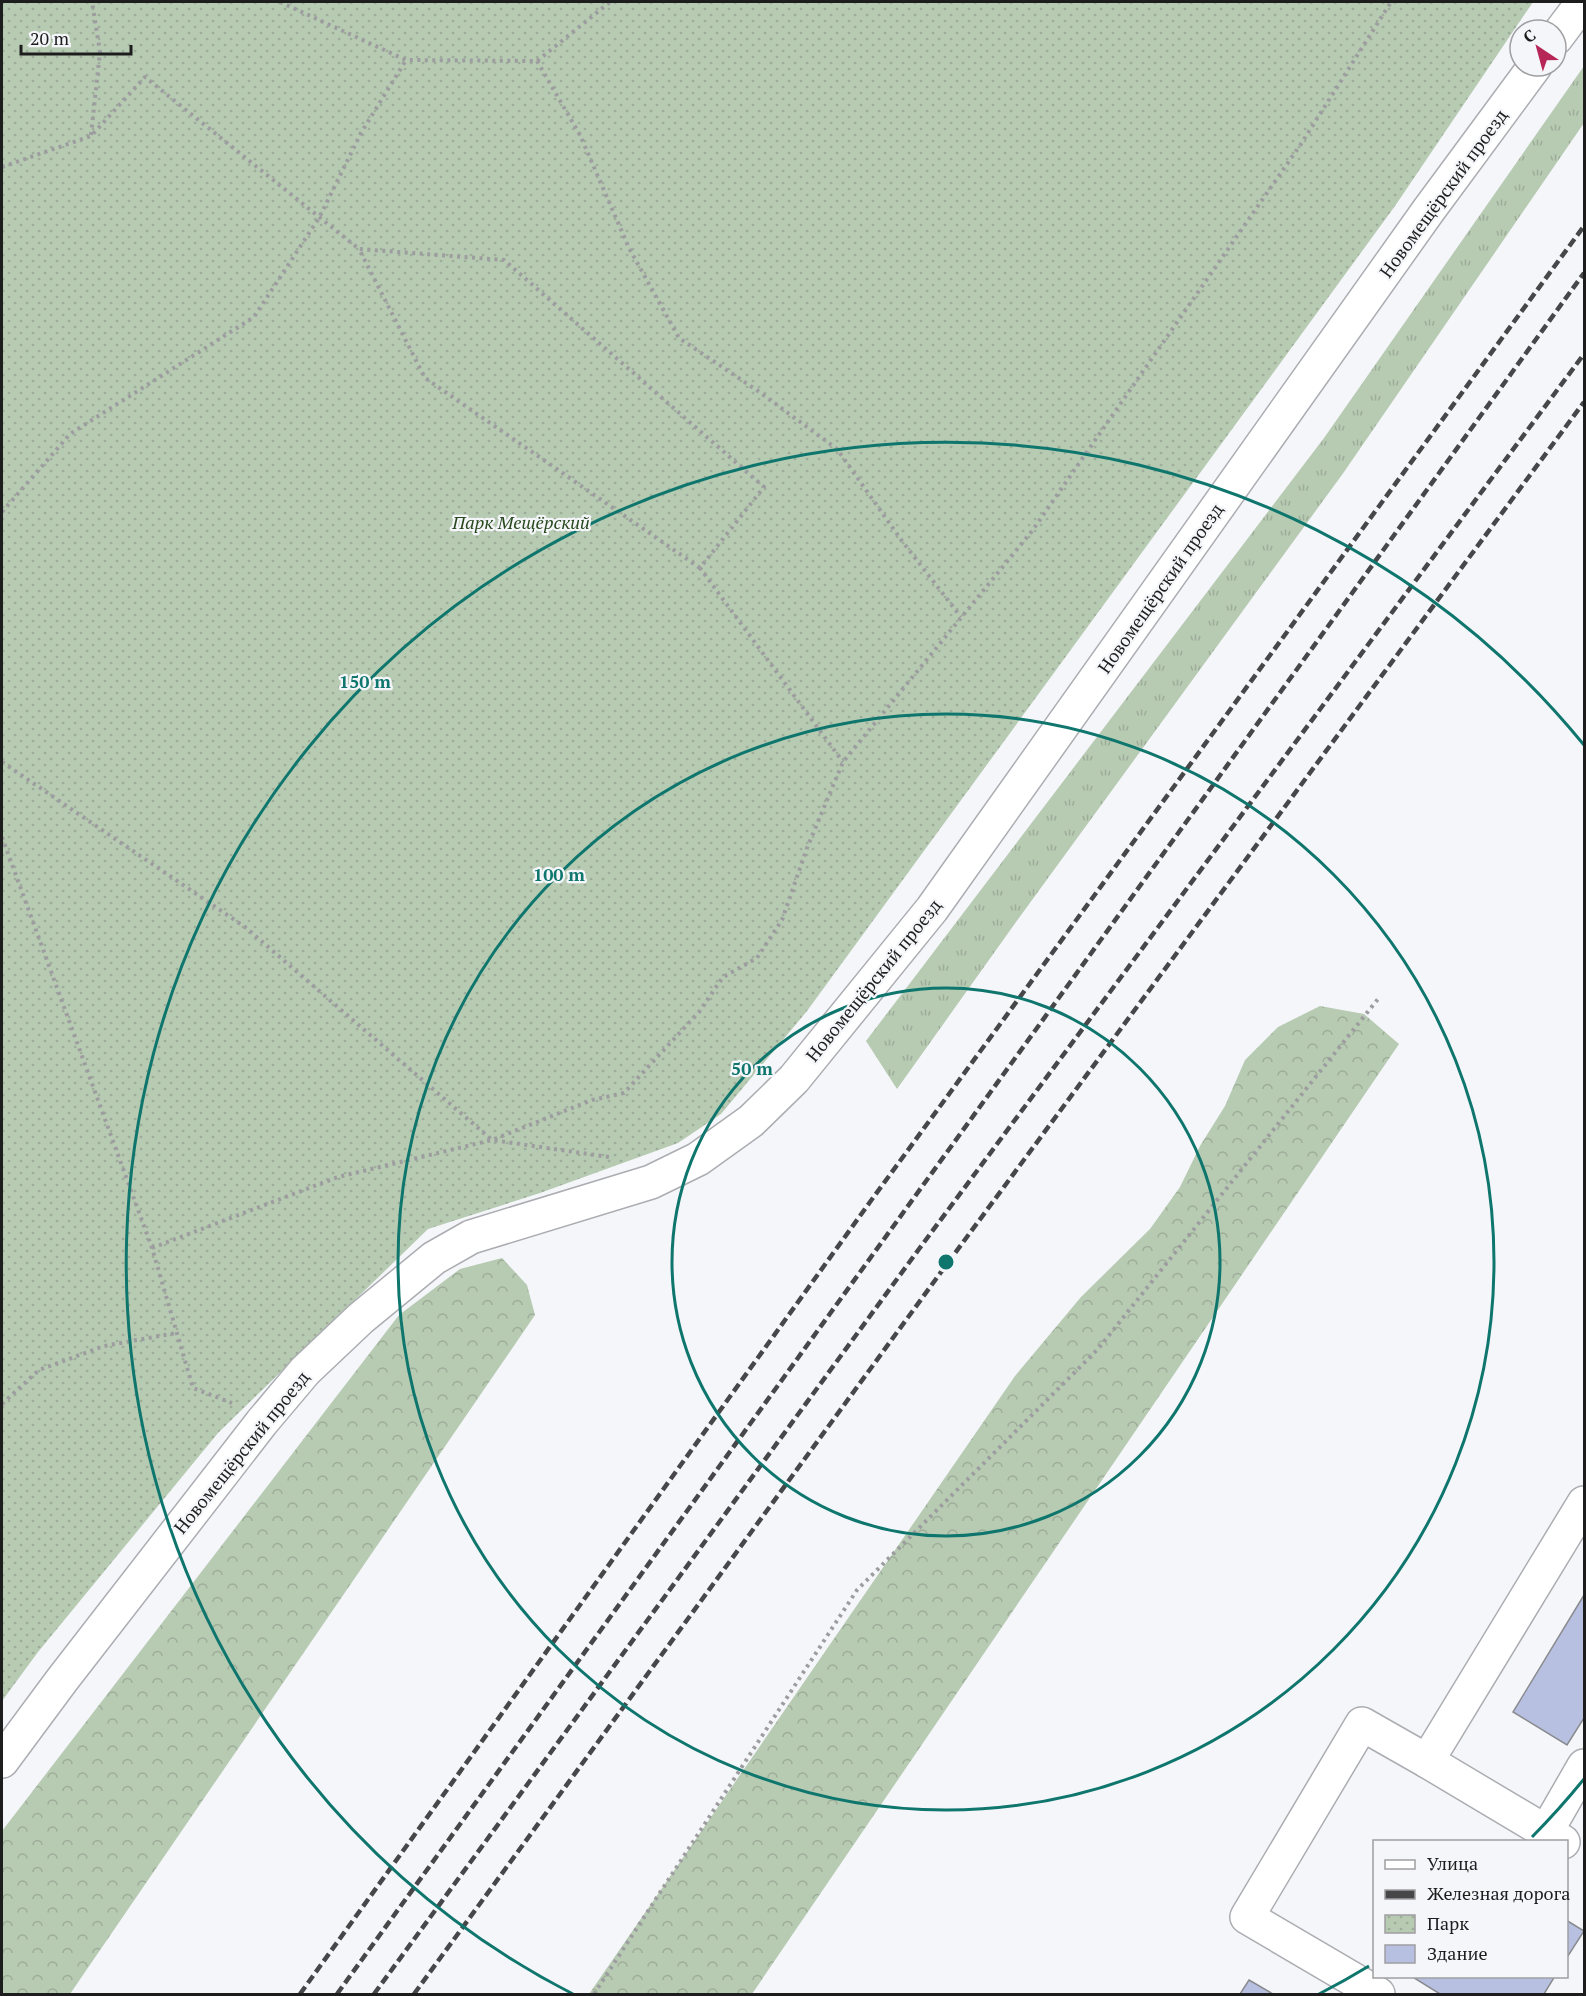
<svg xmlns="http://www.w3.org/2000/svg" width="1586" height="1996" font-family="'PT Serif',serif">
<defs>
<pattern id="grass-tufts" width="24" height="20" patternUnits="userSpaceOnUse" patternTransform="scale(1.5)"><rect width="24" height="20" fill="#b7cab2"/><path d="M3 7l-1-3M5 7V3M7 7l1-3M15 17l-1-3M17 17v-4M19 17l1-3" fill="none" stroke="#9dad99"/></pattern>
<pattern id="forest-crowns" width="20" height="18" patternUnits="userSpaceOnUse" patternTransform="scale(1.5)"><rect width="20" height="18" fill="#b7cab2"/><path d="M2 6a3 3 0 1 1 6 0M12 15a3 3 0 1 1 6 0" fill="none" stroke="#9dad99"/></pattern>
<pattern id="park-dots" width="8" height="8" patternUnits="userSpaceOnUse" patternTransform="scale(1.5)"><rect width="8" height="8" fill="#b7cab2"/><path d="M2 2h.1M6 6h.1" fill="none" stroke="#9dad99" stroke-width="1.8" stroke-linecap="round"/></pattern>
</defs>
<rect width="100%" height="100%" fill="#f5f6fa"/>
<polygon fill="url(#grass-tufts)" points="1584,66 1584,123 1344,472 1016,922 897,1089 866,1041 1324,438"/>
<g fill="url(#forest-crowns)">
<polygon points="1320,1006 1364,1014 1399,1044 752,1994 589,1994 1015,1376 1081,1297 1150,1229 1180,1187 1200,1146 1225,1106 1245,1060 1278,1027"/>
<polygon points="502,1258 527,1285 535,1315 70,1994 2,1994 2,1831 399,1315 460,1269"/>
</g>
<polygon fill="url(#park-dots)" points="2,2 1533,2 1395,206 807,1011 721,1114 678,1143 540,1193 428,1229 218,1433 38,1652 2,1701"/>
<g fill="#b8c0e2" stroke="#8a8b8f" stroke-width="1.5">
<polygon points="1584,1595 1584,1718 1567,1745 1513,1712"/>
<polygon points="1566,1920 1584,1931 1566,1959"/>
<polygon points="1411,1976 1555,1976 1544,1994 1440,1994"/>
<polygon points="1249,1980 1273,1994 1240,1994"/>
</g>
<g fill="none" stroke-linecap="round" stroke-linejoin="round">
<defs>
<g id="minor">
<polyline points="1556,38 1583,2"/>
<polyline points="2,1761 62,1680 262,1422 305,1371 361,1318 434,1258 471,1237 651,1182 698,1159 751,1121 794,1079 932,909 1428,211 1535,66"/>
<polyline points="1546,1832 1584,1766"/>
<polyline points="1563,1842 1427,1761 1584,1503"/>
<polyline points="1378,1994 1247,1917 1362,1724 1427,1761"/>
</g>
</defs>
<use href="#minor" stroke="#acadb2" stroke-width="36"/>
<g stroke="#9d9da0" stroke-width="4" stroke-dasharray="3 4.5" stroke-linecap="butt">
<polyline points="280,2 406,60 537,61 610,2"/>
<polyline points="537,61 580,135 629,248 679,338 758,391 837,449 902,541 961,617"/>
<polyline points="91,135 100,52 92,2"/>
<polyline points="2,167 91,136 145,77 359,249"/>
<polyline points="2,512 70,434 254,317 319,218 361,133 406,60"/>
<polyline points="700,568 425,378 359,249 504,260 764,487 700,568 843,762"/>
<polyline points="2,762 245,927 492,1140 609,1157"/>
<polyline points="2,837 152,1248 193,1388 232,1403"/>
<polyline points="152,1248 338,1177 492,1140 592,1100 624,1093 699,1012 723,977 757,958 782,920 807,848 843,762 1032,531 1301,144 1391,2"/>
<polyline points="2,1404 39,1370 104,1346 176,1333"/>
<polyline points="594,1994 857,1590 1098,1349 1378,999"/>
</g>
<use href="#minor" stroke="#fff" stroke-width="33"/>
<g stroke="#474749" stroke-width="4.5" stroke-dasharray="9 4.5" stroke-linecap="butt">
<polyline points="300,1994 870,1202 1584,226"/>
<polyline points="337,1994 1584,273"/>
<polyline points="374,1994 919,1249 1584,354"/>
<polyline points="414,1994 944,1268 1584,402"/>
</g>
</g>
<g fill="none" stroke="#0f766e" stroke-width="3">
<circle cx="946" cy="1262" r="274"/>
<circle cx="946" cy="1262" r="548"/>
<path d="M1584 1779A821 821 0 0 1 1532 1837M1369 1966A821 821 0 0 1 1319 1994M573 1994A821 821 0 1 1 1584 745"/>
</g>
<g text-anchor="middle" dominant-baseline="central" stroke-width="4.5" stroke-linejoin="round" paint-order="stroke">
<g font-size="18" fill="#1d1d1e" stroke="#f5f6fa">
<text transform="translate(1443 193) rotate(-54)">Новомещёрский проезд</text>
<text transform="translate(1160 588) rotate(-55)">Новомещёрский проезд</text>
<text transform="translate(873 980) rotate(-51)">Новомещёрский проезд</text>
<text transform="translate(241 1452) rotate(-51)">Новомещёрский проезд</text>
</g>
<g font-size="18" font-style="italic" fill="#27481d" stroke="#f5f6fa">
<text x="521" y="522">Парк Мещёрский</text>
</g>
</g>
<circle cx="946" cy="1262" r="9" fill="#0f766e" stroke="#f5f6fa" stroke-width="3"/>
<g font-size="18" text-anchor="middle" font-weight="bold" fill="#0f766e" stroke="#f5f6fa" stroke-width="4.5" stroke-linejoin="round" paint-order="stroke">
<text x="365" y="688">150 m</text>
<text x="559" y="881">100 m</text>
<text x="752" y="1075">50 m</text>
</g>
<rect width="1586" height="1996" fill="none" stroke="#1d1d1e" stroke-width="6"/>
<rect x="1373" y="1840" width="195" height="138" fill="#f5f6fa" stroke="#9f9fa2" stroke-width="1.5"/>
<rect x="1385" y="1860" width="30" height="9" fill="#ffffff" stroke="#9f9fa2" stroke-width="1.5"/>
<text x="1427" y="1870" font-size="18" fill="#1d1d1e">Улица</text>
<rect x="1385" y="1890" width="30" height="9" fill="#474749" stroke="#9f9fa2" stroke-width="1.5"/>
<text x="1427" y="1900" font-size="18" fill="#1d1d1e">Железная дорога</text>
<rect x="1385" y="1915" width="30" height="18" fill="url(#park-dots)" stroke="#9f9fa2" stroke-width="1.5"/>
<text x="1427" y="1930" font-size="18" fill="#1d1d1e">Парк</text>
<rect x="1385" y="1945" width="30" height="18" fill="#b8c0e2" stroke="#9f9fa2" stroke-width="1.5"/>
<text x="1427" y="1960" font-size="18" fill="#1d1d1e">Здание</text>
<g transform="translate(1538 48) rotate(324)"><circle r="28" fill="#f5f6fa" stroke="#9f9fa2" stroke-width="1.5"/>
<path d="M0-4.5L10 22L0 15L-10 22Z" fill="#b62656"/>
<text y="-9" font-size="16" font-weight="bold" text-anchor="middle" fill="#1d1d1e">С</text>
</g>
<path d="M21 45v9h110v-9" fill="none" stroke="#1d1d1e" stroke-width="3"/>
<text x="30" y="45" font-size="18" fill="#1d1d1e" stroke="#f5f6fa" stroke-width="4.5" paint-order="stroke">20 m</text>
</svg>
